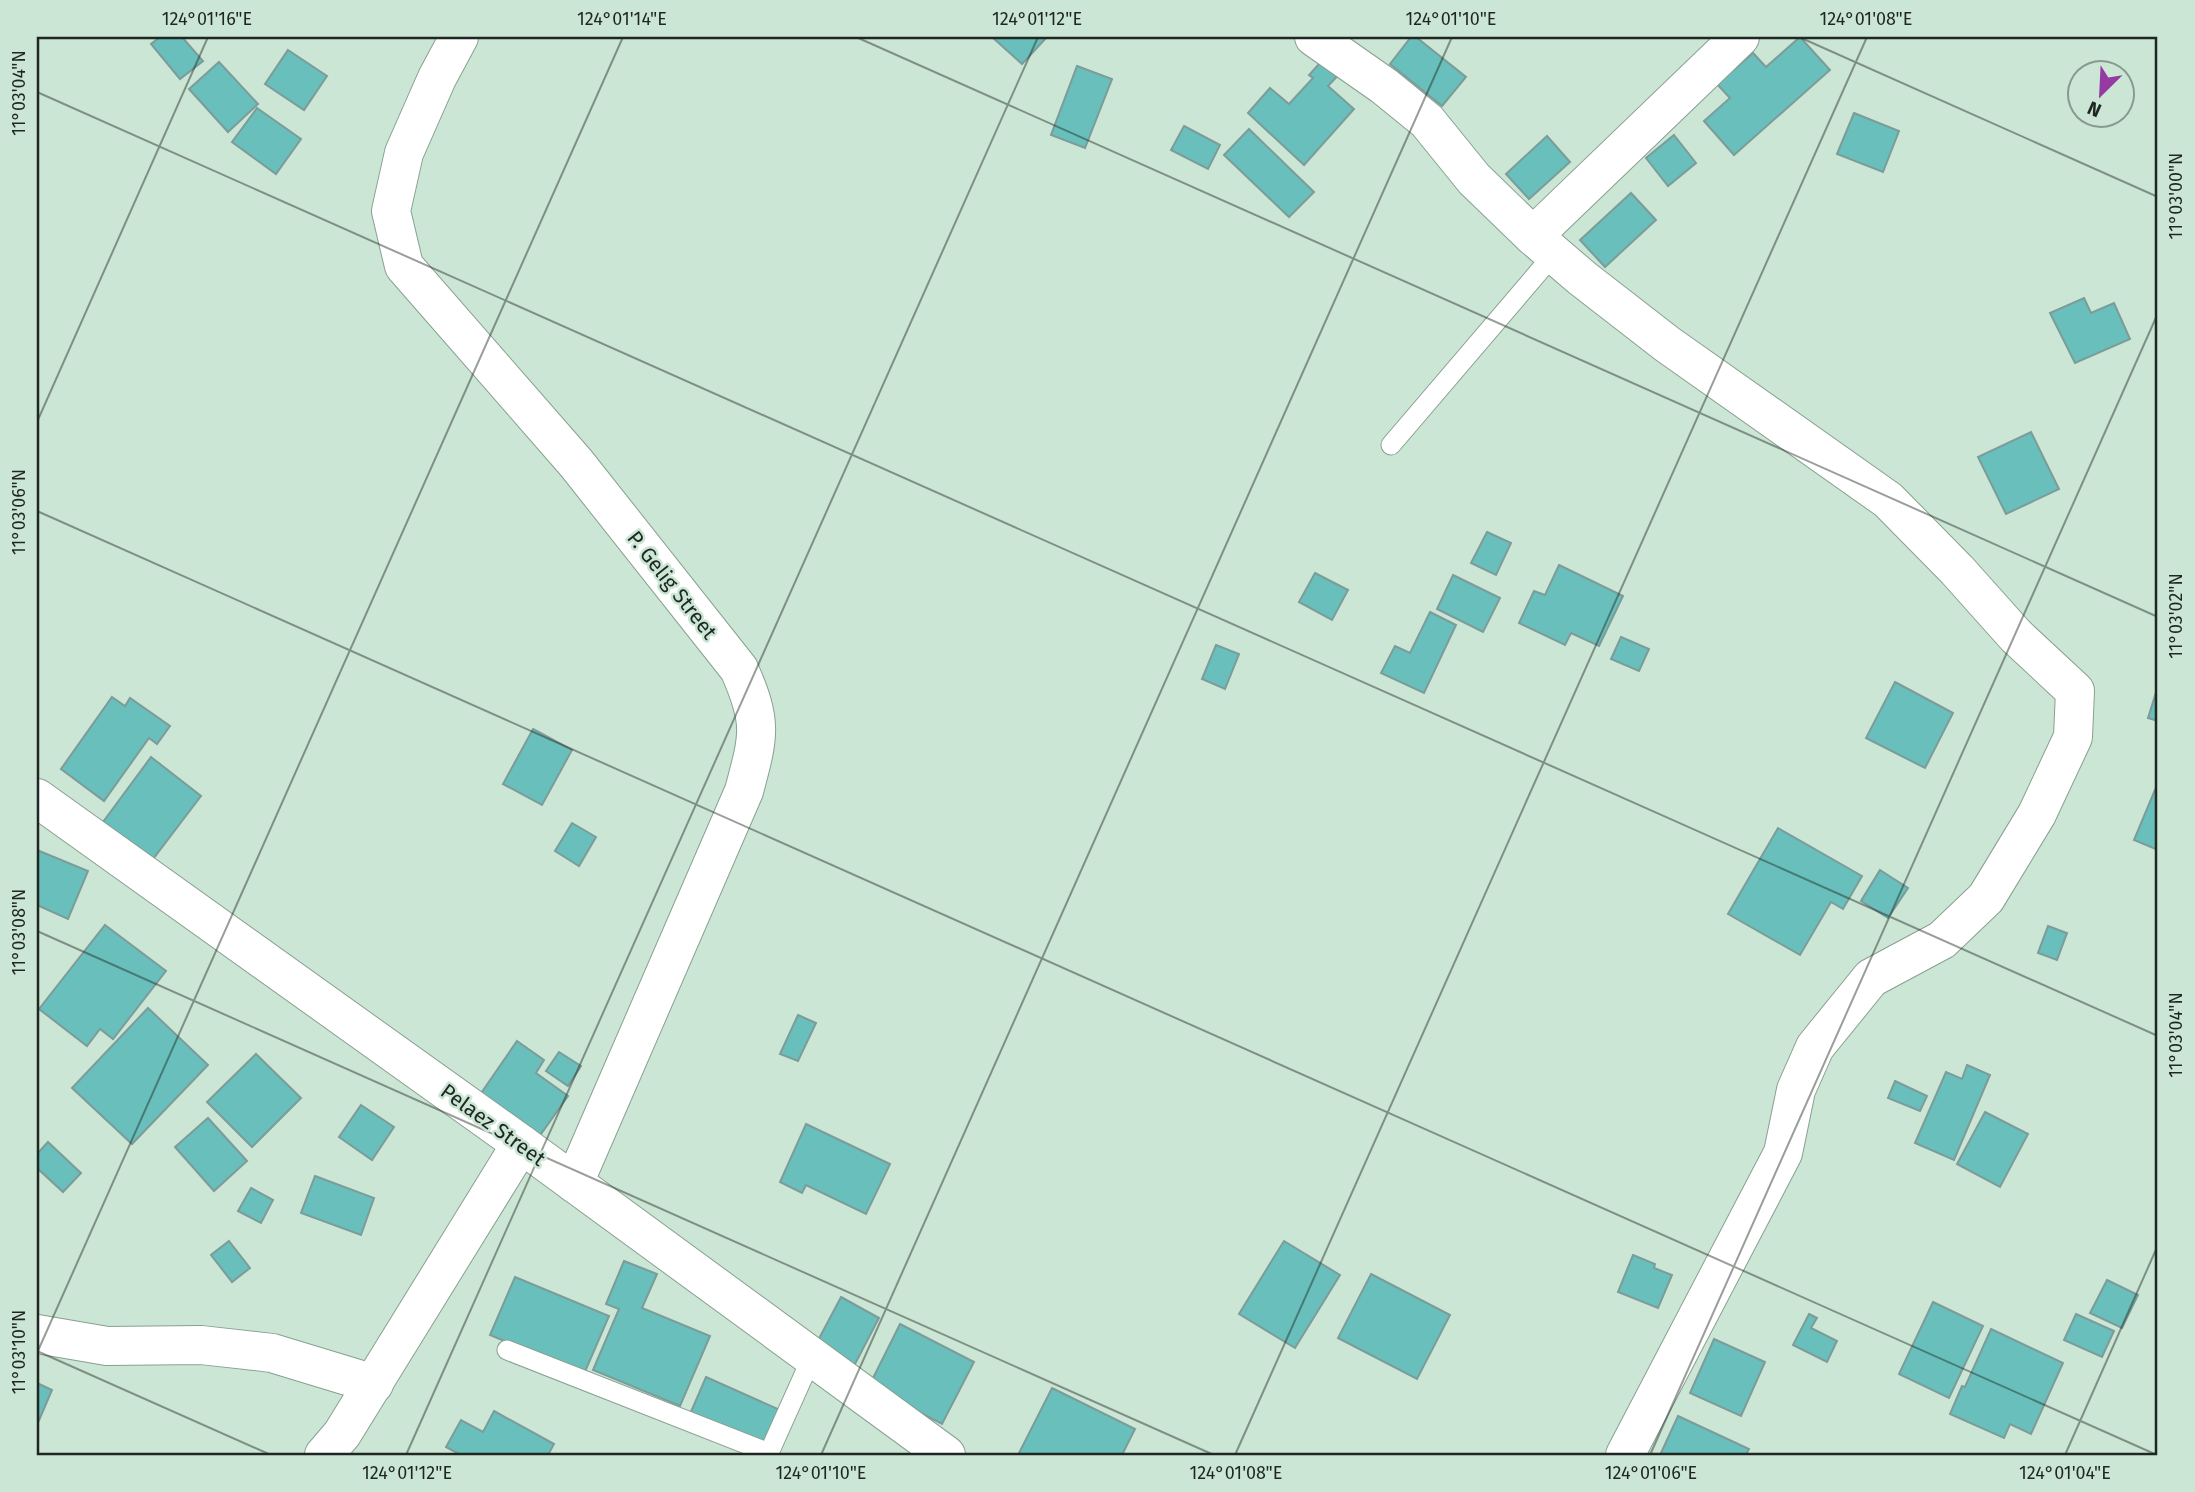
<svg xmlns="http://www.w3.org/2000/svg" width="2195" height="1492" font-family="'Fira Sans',sans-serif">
<rect width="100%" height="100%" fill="#cce6d5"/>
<g fill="#68bfbb" stroke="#7c9c99" stroke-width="2">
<polygon points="160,37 182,37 203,61 180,79 151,44"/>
<polygon points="992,37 1047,37 1022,64"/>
<polygon points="1411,37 1416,37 1466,77 1442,106 1390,64"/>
<polygon points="1800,37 1830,70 1734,155 1704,121 1730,98 1717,84 1753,53 1766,67"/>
<polygon points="288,50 327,76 304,110 265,84"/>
<polygon points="1328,54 1344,69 1328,86 1354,109 1304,165 1248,113 1270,88 1289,104 1313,78 1309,75"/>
<polygon points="219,62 258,104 228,132 189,89"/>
<polygon points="1077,66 1112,79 1085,148 1051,135"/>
<polygon points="257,108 301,139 276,174 232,142"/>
<polygon points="1854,113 1899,131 1883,172 1837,154"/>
<polygon points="1184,126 1220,145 1208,169 1171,150"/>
<polygon points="1249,129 1314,192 1289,217 1224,155"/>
<polygon points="1674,135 1696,163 1668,186 1646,158"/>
<polygon points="1547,136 1570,162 1529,199 1506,174"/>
<polygon points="1631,193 1656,220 1605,267 1580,240"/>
<polygon points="2084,298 2091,313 2114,303 2130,339 2075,363 2050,313"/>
<polygon points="2031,432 2059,489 2006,514 1978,457"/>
<polygon points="1487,532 1511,543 1496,575 1471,563"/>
<polygon points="1559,565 1623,596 1599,646 1571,633 1565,645 1519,623 1534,591 1545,595"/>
<polygon points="1315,573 1348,590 1332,620 1299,602"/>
<polygon points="1453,575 1500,598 1483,632 1437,609"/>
<polygon points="1430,612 1456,625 1424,693 1381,673 1395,646 1410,653"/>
<polygon points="1621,637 1649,649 1639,671 1611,659"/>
<polygon points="1216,645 1239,654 1225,689 1202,679"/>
<polygon points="1895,682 1953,713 1925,768 1866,738"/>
<polygon points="2158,686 2158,721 2148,718"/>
<polygon points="112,697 125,706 130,698 170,726 157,744 149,738 104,801 61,769"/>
<polygon points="533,729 572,750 542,805 503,784"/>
<polygon points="151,757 201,796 153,859 103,822"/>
<polygon points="2157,785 2158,785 2158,850 2134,840"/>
<polygon points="572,823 596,837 579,866 555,851"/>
<polygon points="1778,828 1862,876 1843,909 1831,902 1800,955 1728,914"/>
<polygon points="37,850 88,871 68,919 37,905"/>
<polygon points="1880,870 1908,888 1888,918 1861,901"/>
<polygon points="105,925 166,971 113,1039 100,1029 87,1046 39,1009"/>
<polygon points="2048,926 2067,933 2057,960 2038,953"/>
<polygon points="148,1008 208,1065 132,1144 72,1088"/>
<polygon points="798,1015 816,1023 798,1061 780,1054"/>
<polygon points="517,1041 544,1060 536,1073 568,1096 536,1141 477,1099"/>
<polygon points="559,1052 581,1066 568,1086 546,1071"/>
<polygon points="256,1054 301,1098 252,1147 207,1102"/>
<polygon points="1967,1065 1990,1075 1954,1160 1915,1143 1946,1072 1962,1079"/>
<polygon points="1895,1081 1927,1096 1920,1111 1888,1098"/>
<polygon points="361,1105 394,1127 372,1160 339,1137"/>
<polygon points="1985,1112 2028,1134 2000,1187 1957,1164"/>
<polygon points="208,1118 247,1161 214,1191 175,1147"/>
<polygon points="806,1124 890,1164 866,1214 806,1185 802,1193 780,1182"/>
<polygon points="48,1142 81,1173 63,1192 37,1168 37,1154"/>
<polygon points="315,1176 374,1198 361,1235 301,1213"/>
<polygon points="251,1188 273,1200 261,1223 238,1211"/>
<polygon points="229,1241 250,1268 232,1282 211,1255"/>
<polygon points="1284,1241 1340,1275 1295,1348 1239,1314"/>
<polygon points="1633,1255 1655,1264 1654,1268 1672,1275 1658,1308 1618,1292"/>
<polygon points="624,1261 657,1274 642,1308 710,1336 680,1406 593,1370 619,1309 606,1304"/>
<polygon points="1371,1274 1450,1315 1417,1379 1338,1338"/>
<polygon points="515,1277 609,1316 584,1374 490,1335"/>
<polygon points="2107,1280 2138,1295 2122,1328 2090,1313"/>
<polygon points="841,1297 879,1318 854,1366 815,1346"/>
<polygon points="1933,1302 1983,1326 1949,1398 1899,1374"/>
<polygon points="1809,1314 1817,1318 1811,1328 1837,1341 1827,1362 1793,1345"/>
<polygon points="2076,1314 2114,1331 2102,1357 2064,1340"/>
<polygon points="900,1324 974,1362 942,1424 869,1386"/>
<polygon points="1991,1329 2063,1363 2031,1434 2010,1424 2004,1438 1950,1414 1962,1386 1965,1387"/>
<polygon points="1714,1339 1765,1362 1741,1416 1690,1393"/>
<polygon points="706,1377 780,1410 764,1447 690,1414"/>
<polygon points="37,1383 52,1390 37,1425"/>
<polygon points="1052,1388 1135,1429 1122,1455 1018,1455"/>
<polygon points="494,1411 554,1444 548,1455 461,1455 446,1447 461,1420 483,1432"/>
<polygon points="1678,1416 1749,1449 1746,1455 1660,1455"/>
</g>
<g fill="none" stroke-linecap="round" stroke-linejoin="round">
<defs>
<g id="lane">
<polyline points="1391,445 1554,254"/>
<polyline points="507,1350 769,1453"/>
<polyline points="768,1455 812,1357"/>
</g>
<g id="street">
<path d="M459 37 437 78 404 153 391 211 404 266 576 463 739 669C763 723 759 735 744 791L574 1183"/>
<polyline points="1314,37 1384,86 1427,121 1474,179 1533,236 1582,278 1667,344 1888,500 1957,570 2016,636 2075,691 2073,737 2037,814 1986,898 1942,940 1871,978 1815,1047 1796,1090 1783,1153 1625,1455"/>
<polyline points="1533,236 1740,37"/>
<polyline points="37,1334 107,1346 201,1345 272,1353 374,1384"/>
<polyline points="324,1455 342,1434 521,1144"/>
</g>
<polyline id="secondary" points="37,798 521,1144 946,1455"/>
</defs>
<use href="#lane" stroke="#88a091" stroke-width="21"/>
<use href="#street" stroke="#88a091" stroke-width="40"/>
<use href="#secondary" stroke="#88a091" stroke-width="40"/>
<use href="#lane" stroke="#fff" stroke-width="19"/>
<use href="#street" stroke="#fff" stroke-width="38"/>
<use href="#secondary" stroke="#fff" stroke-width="38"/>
</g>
<path fill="none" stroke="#1e2721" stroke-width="2" stroke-opacity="0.45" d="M856 37 2158 617M1799 37 2158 197M37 92 2158 1036M37 422 208 37M37 511 2157 1455M37 931 1214 1455M37 1351 271 1455M37 1353 623 37M406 1455 1038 37M821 1455 1452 37M1235 1455 1867 37M1650 1455 2158 313M2065 1455 2158 1245"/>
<g text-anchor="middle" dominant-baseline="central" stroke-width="5" stroke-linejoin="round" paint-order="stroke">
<g font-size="21" fill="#1e2721" stroke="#cce6d5">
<text transform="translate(672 585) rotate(52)">P. Gelig Street</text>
<text transform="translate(493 1125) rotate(36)">Pelaez Street</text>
</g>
</g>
<rect width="2195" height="1492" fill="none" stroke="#cce6d5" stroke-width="77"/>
<g transform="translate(2101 94) rotate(204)"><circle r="33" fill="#cce6d5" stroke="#869a8d" stroke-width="2"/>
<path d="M0-5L12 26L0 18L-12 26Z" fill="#9539a3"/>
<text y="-10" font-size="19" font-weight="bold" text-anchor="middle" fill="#1e2721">N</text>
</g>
<rect x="38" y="38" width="2118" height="1416" fill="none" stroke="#1e2721" stroke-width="2.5"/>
<g font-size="18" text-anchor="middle" fill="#1e2721">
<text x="207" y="25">124°01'16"E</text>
<text x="622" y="25">124°01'14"E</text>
<text x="1037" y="25">124°01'12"E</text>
<text x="1451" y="25">124°01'10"E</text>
<text x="1866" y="25">124°01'08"E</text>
<text transform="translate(19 93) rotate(-90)" y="6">11°03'04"N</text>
<text transform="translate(2176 196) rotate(-90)" y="6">11°03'00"N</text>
<text transform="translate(19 512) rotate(-90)" y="6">11°03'06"N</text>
<text transform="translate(2176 616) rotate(-90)" y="6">11°03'02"N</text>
<text transform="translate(19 932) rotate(-90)" y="6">11°03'08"N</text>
<text transform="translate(2176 1035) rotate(-90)" y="6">11°03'04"N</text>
<text transform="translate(19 1352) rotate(-90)" y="6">11°03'10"N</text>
<text x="407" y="1479">124°01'12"E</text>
<text x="821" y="1479">124°01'10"E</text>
<text x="1236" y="1479">124°01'08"E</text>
<text x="1651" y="1479">124°01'06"E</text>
<text x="2065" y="1479">124°01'04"E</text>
</g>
</svg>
